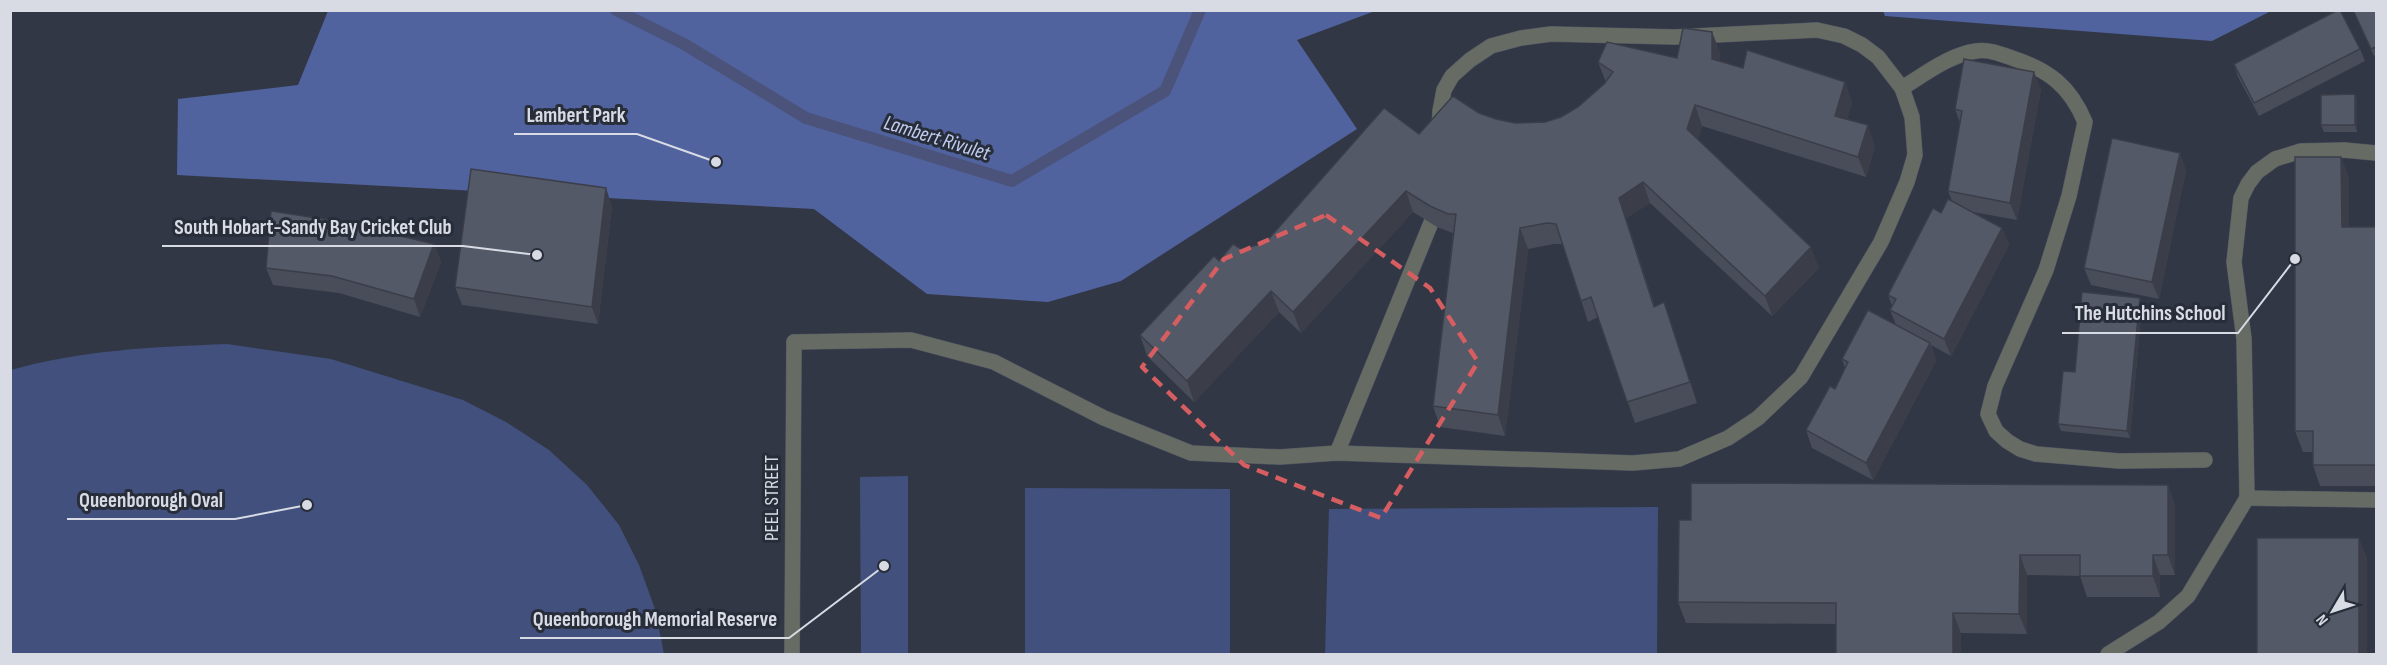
<svg xmlns="http://www.w3.org/2000/svg" width="2387" height="665" font-family="'Sofia Sans Condensed',sans-serif">
<rect width="100%" height="100%" fill="#323745"/>
<g fill="#42507e">
<path d="M227 344 331 359 463 400 506 422 549 450 587 485 619 525 639 565 655 609 664 654H11V370C81 350 154 347 227 344Z"/>
<polygon points="908,476 908,654 861,654 860,477"/>
<polygon points="1025,488 1230,489 1230,654 1025,654"/>
<polygon points="1658,507 1657,654 1325,654 1329,509"/>
</g>
<g fill="#51639f">
<polygon points="328,11 1375,11 1297,40 1357,129 1121,281 1048,302 927,294 814,209 177,175 178,99 298,85"/>
<polygon points="1883,11 1883,10 2271,11 2212,41 1885,16"/>
</g>
<g fill="none" stroke-linecap="round" stroke-linejoin="round">
<polyline stroke="#4c537b" stroke-width="12" points="616,10 684,44 806,118 1012,181 1165,91 1200,10"/>
<defs>
<g id="lane">
<path d="M1902 88C1925 74 1949 55 1976 51 1988 49 2001 54 2012 58 2049 70 2070 86 2085 122L2069 196 2046 270 1995 386 1988 414 1996 431 2007 441 2020 449 2036 454 2119 461 2205 460"/>
<polyline points="794,342 911,340 994,362 1104,418 1191,453 1280,457 1337,453 1633,463 1679,459 1728,438 1758,418 1801,377 1881,242 1907,182 1915,155 1912,117 1902,88 1878,57 1862,45 1844,36 1817,30 1675,37 1551,34 1521,38 1491,46 1470,60 1452,76 1444,90 1440,111 1439,130"/>
<polyline points="1337,453 1435,213 1435,205"/>
<polyline points="2247,498 2376,500"/>
<polyline points="2108,654 2159,622 2188,596 2247,498 2244,339 2234,262 2241,198 2248,184 2257,172 2275,159 2301,151 2344,150 2376,153"/>
</g>
<polyline id="street" points="792,654 794,342"/>
</defs>
<use href="#lane" stroke="#505562" stroke-width="16"/>
<use href="#street" stroke="#505562" stroke-width="16"/>
<use href="#lane" stroke="#666b64" stroke-width="15"/>
<use href="#street" stroke="#666b64" stroke-width="15"/>
</g>
<g fill="#484d59">
<polygon points="2353,10 2376,10 2376,55 2374,56"/>
<polygon points="2360,49 2365,61 2259,116 2238,77 2234,64"/>
<polygon points="1720,52 1719,61 1743,68 1845,82 1852,103 1847,119 1875,146 1866,177 1702,126 1698,139 1819,268 1772,316 1650,203 1626,218 1655,307 1671,323 1697,403 1635,423 1598,317 1588,322 1563,244 1554,244 1528,249 1505,436 1440,427 1433,406 1453,233 1437,227 1413,212 1301,333 1279,312 1194,402 1147,356 1140,335 1219,261 1241,249 1265,243 1419,134 1479,113 1496,119 1515,123 1545,122 1561,117 1578,107 1606,82 1598,62 1677,58"/>
<polygon points="2041,89 2017,220 1973,212 2002,228 2009,245 1951,356 1931,345 1936,361 1873,480 1812,448 1806,430 1835,389 1845,368 1842,359 1896,325 1890,310 1892,306 1888,295 1941,213 1952,201 1948,191 1960,123 1955,109"/>
<polygon points="2355,94 2357,101 2357,132 2324,132 2321,125"/>
<polygon points="2341,157 2349,178 2349,227 2376,227 2376,486 2320,486 2313,465 2313,452 2303,452 2295,431"/>
<polygon points="2186,170 2159,299 2091,285 2084,268"/>
<polygon points="612,206 598,324 462,305 455,287"/>
<polygon points="434,244 441,262 420,317 339,293 273,285 266,268"/>
<polygon points="2140,298 2142,305 2130,438 2061,431 2058,424 2075,372"/>
<polygon points="2168,485 2175,506 2175,575 2160,575 2160,597 2087,597 2080,576 2027,575 2027,634 1961,633 1836,624 1686,623 1678,602 1691,520"/>
</g>
<g fill="#3b3e49">
<polygon points="1712,32 1720,52 1719,79 1712,59"/>
<polygon points="2034,72 2041,89 2017,220 2010,203"/>
<polygon points="1845,82 1852,103 1842,137 1835,116"/>
<polygon points="2355,94 2357,101 2357,132 2355,125"/>
<polygon points="1695,105 1702,126 1695,149 1687,129"/>
<polygon points="1868,125 1875,146 1866,177 1858,157"/>
<polygon points="2180,153 2186,170 2159,299 2152,282"/>
<polygon points="2341,157 2349,178 2349,247 2342,227"/>
<polygon points="1643,182 1650,203 1626,218 1662,328 1619,198"/>
<polygon points="606,188 612,206 598,324 592,307"/>
<polygon points="1406,191 1413,212 1301,333 1293,312"/>
<polygon points="1520,228 1528,249 1505,436 1498,415"/>
<polygon points="2002,228 2009,245 1951,356 1944,339"/>
<polygon points="434,244 441,262 420,317 414,299"/>
<polygon points="1811,247 1819,268 1772,316 1765,296"/>
<polygon points="1271,291 1279,312 1194,402 1187,381"/>
<polygon points="2140,298 2142,305 2130,438 2127,431"/>
<polygon points="1930,343 1936,361 1873,480 1866,463"/>
<polygon points="2168,485 2175,506 2175,575 2168,555"/>
<polygon points="2359,538 2367,558 2367,654 2359,654"/>
<polygon points="2020,555 2027,575 2027,634 2019,614"/>
<polygon points="2153,555 2160,575 2160,597 2153,576"/>
<polygon points="1953,613 1961,633 1961,654 1953,654"/>
</g>
<g fill="#545968" stroke="#3b3e49" stroke-width="1.5">
<polygon points="2338,10 2340,10 2360,49 2254,103 2234,64"/>
<polygon points="2353,10 2376,10 2376,47 2371,49"/>
<polygon points="1683,28 1712,32 1712,59 1743,68 1747,50 1845,82 1835,116 1868,125 1858,157 1695,105 1687,129 1811,247 1765,296 1643,182 1619,198 1654,307 1664,302 1690,382 1627,402 1591,297 1581,301 1556,224 1547,223 1520,228 1498,415 1433,406 1456,214 1448,214 1430,206 1406,191 1293,312 1271,291 1187,381 1140,335 1214,256 1219,261 1233,244 1241,249 1265,243 1384,108 1419,134 1453,96 1479,113 1496,119 1515,123 1545,122 1561,117 1578,107 1604,84 1613,72 1598,62 1607,42 1677,58"/>
<polygon points="1964,59 2034,72 2010,203 1948,191 1962,111 1955,109"/>
<polygon points="2355,94 2355,125 2321,125 2321,95"/>
<polygon points="2112,138 2180,153 2152,282 2084,268"/>
<polygon points="2295,157 2341,157 2342,227 2376,227 2376,465 2313,465 2313,431 2295,431"/>
<polygon points="471,169 606,188 592,307 455,287"/>
<polygon points="1948,199 2002,228 1944,339 1890,310 1896,299 1888,295 1933,208 1941,213"/>
<polygon points="271,211 343,222 434,244 414,299 332,276 266,268"/>
<polygon points="2082,292 2140,298 2127,431 2058,424 2063,371 2075,372"/>
<polygon points="1868,310 1930,343 1866,463 1806,430 1830,386 1835,389 1848,362 1842,359"/>
<polygon points="1691,483 2168,485 2168,555 2153,555 2153,576 2080,576 2080,555 2020,555 2019,614 1953,613 1953,654 1836,654 1836,603 1678,602 1679,520 1691,520"/>
<rect x="2257" y="538" width="102" height="116"/>
</g>
<path fill="none" stroke="#d75e60" stroke-width="4.5" stroke-dasharray="12 8" stroke-linejoin="round" d="M1326 215 1430 288 1478 362 1381 518 1244 465 1142 367 1224 259Z"/>
<g text-anchor="middle" dominant-baseline="central" stroke-width="6" stroke-linejoin="round" paint-order="stroke">
<g font-size="20" fill="#d8dbe4" stroke="#282d3a">
<text transform="translate(772 498) rotate(-90)">PEEL STREET</text>
</g>
<g font-size="21" font-style="italic" fill="#c1cdf0" stroke="#282d3a">
<text transform="translate(937 138) rotate(17)">Lambert Rivulet</text>
</g>
</g>
<path fill="none" stroke="#d8dbe4" stroke-width="2" d="M716 162L637 134H514M537 255L463 246H162M2295 259L2238 333H2062M307 505L235 519H67M884 566L789 638H520"/>
<g fill="#d8dbe4" stroke="#282d3a" stroke-width="2">
<circle cx="716" cy="162" r="6"/>
<circle cx="537" cy="255" r="6"/>
<circle cx="2295" cy="259" r="6"/>
<circle cx="307" cy="505" r="6"/>
<circle cx="884" cy="566" r="6"/>
</g>
<g font-size="21" text-anchor="middle" font-weight="bold" fill="#d8dbe4" stroke="#282d3a" stroke-width="6" stroke-linejoin="round" paint-order="stroke">
<text x="576" y="122">Lambert Park</text>
<text x="313" y="234">South Hobart-Sandy Bay Cricket Club</text>
<text x="2150" y="320">The Hutchins School</text>
<text x="151" y="507">Queenborough Oval</text>
<text x="655" y="626">Queenborough Memorial Reserve</text>
</g>
<rect width="2387" height="665" fill="none" stroke="#d8dbe4" stroke-width="24"/>
<g transform="translate(2333 611) rotate(231)" stroke="#282d3a" stroke-width="4.5" paint-order="stroke">
<path d="M0-4.5L10 22L0 15L-10 22Z" fill="#d8dbe4"/>
<text y="-9" font-size="16" font-weight="bold" text-anchor="middle" fill="#d8dbe4">N</text>
</g>
</svg>
